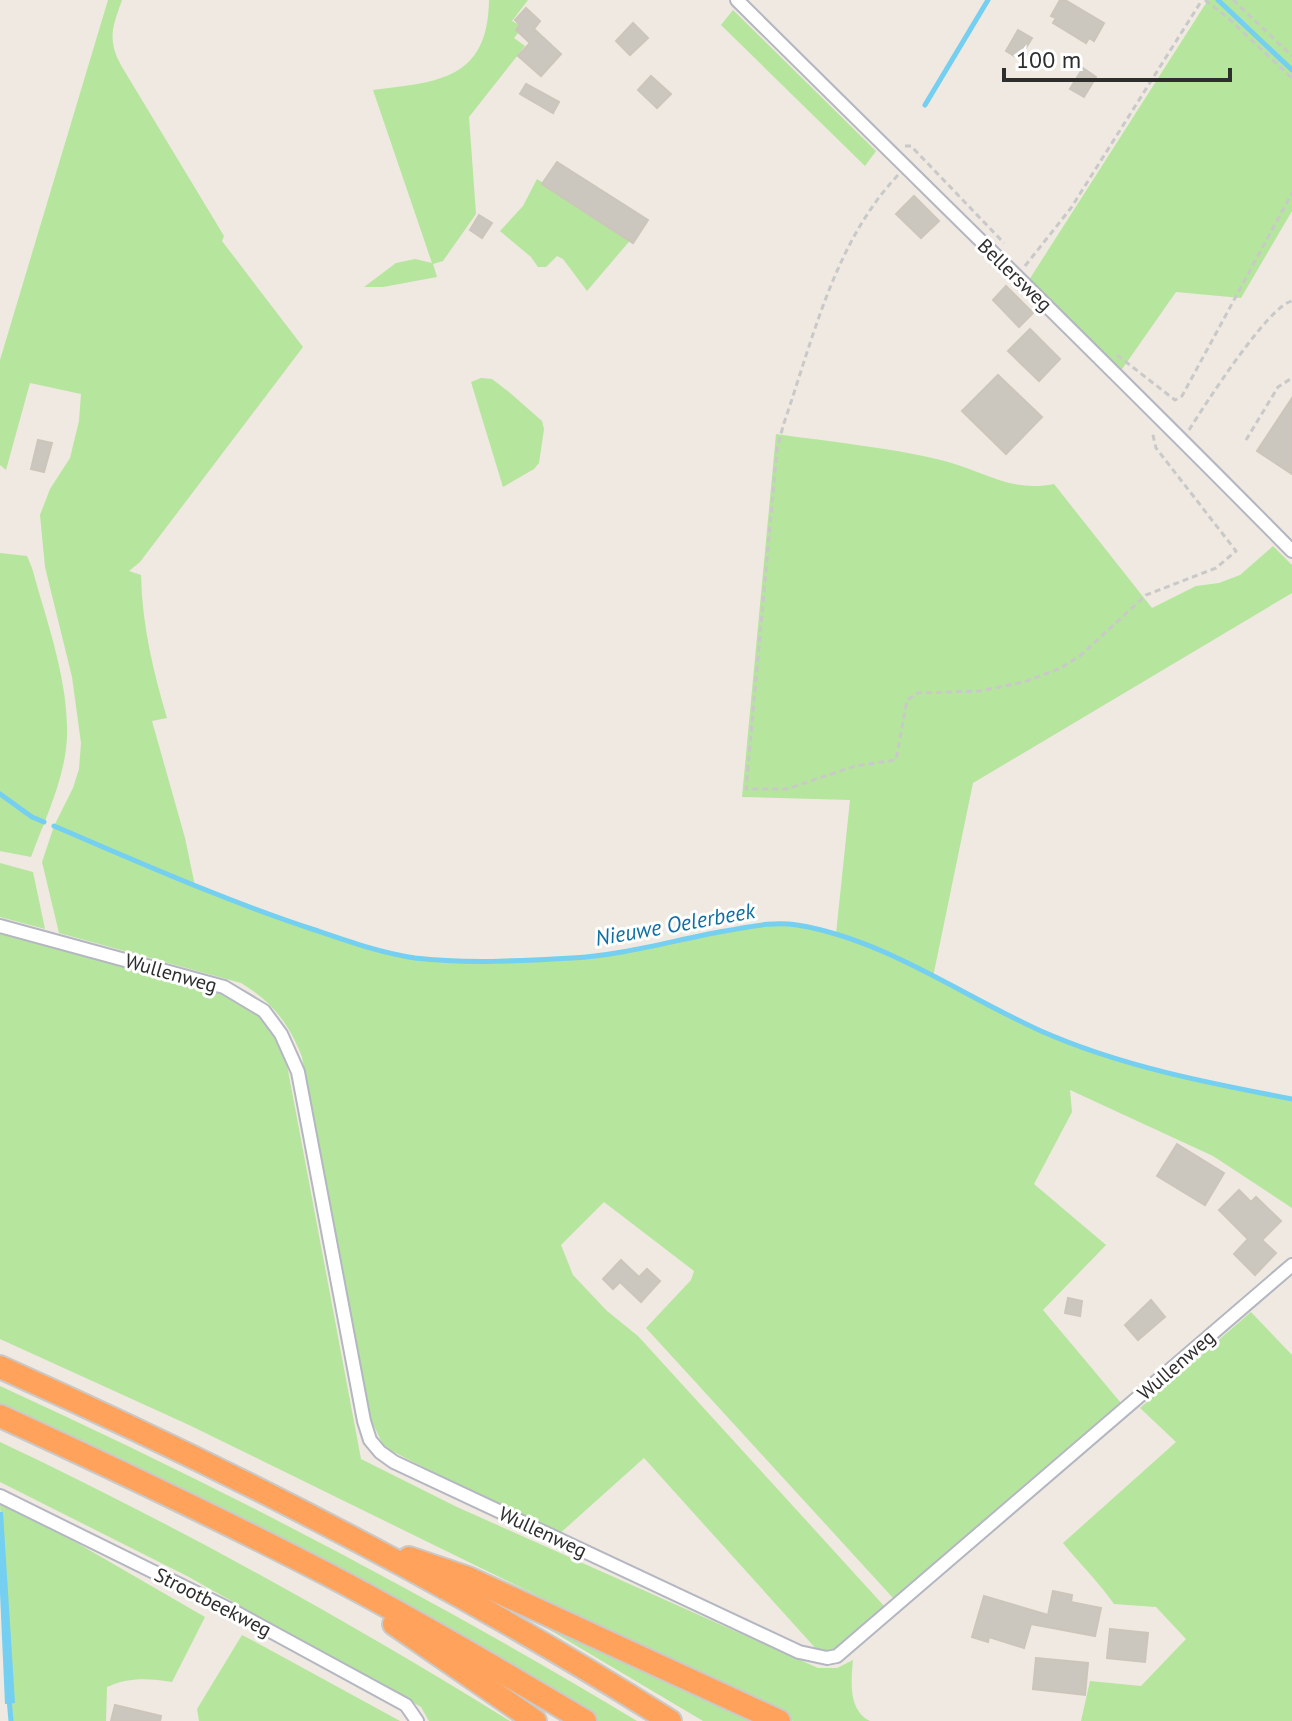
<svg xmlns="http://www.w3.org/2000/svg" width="1292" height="1721" font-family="'PT Sans',sans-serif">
<rect width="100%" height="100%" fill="#efe9e1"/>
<g fill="#b6e59e">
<path d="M108 0H122C112 28 107 40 122 67L224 236 222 241 303 347 140 562 129 571 141 575C142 624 153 671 167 718L152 721 185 838 195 886 329 935 414 958 458 960 590 956 772 924H793L836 934 850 800 742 797 776 434C831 442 887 447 941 460 982 470 1010 493 1054 484L1152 608 1196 586 1219 583 1240 575 1273 546 1292 565V593L973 783 933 977C982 1003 1031 1029 1083 1048 1151 1072 1222 1084 1292 1099V1208L1213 1156 1070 1090 1072 1112 1034 1184 1106 1245 1043 1310 1121 1403 894 1599 646 1328 691 1280 694 1271 604 1202 561 1245 573 1275 607 1311 638 1336 885 1607 837 1649 829 1653 818 1651 644 1458 557 1536 390 1450 382 1443 367 1411 302 1057C289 1023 271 1001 241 983L59 933 42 862 54 826 73 788 79 769 81 743 72 677 45 567 40 515 50 489 70 458 79 421 81 394 30 383 6 470 0 465V360Z"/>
<path d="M489 0H528L512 21 523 27 514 38 525 46 469 117 476 214 443 261 433 264 437 277 383 287H364L396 263 415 259 432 263 373 90C438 82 488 80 489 0Z"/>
<polygon points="1208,0 1292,0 1292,211 1241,298 1176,292 1120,372 1029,280"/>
<polygon points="733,10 876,151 865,166 721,25"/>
<polygon points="537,179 633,237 587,291 563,259 557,256 546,267 538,267 531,257 500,231 523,206"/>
<polygon points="481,378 492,379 509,392 542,421 544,429 539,463 534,469 503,487 471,382"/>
<path d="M0 553 27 556 32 568C46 619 66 673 67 726 69 771 46 816 31 857L0 851Z"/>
<polygon points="0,863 33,872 45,929 0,917"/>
<path d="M0 932 210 989 235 999 250 1007 261 1017 280 1044 287 1065 361 1459 457 1507 818 1668H837L853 1660C851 1681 848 1710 870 1721H793L189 1425 0 1339Z"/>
<path d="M1251 1312 1292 1355V1721H1081L1090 1681 1141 1686 1186 1639 1156 1607 1114 1604C1098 1581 1080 1564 1063 1543L1176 1442 1140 1408Z"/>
<path d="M0 1386C219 1486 431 1597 637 1721H597L457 1640 0 1406Z"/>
<path d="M0 1442C176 1525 345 1619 510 1721H429L421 1707 187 1576 0 1482Z"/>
<path d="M0 1504 58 1532 205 1617 172 1682C150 1678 127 1677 107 1687L106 1721H11Z"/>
<polygon points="533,1620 749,1721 703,1721"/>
<polygon points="242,1635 261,1645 400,1721 199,1721 197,1709"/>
</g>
<polygon fill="#75cff0" points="0,1512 3,1512 15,1703 5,1704 0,1593"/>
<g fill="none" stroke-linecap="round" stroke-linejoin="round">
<g stroke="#75cff0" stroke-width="5">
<polyline points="1218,0 1292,70"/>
<polyline points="925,105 988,0"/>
<polyline points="0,794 32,817 44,822"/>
<path d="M54 826C141 863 226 901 315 930 347 941 381 953 415 958 466 964 521 961 572 958 624 955 674 940 725 931 749 927 773 921 797 925 884 939 961 995 1041 1031 1120 1066 1208 1083 1292 1099"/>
<polyline points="9,1698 11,1721"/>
</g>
</g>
<g fill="#cbc7bf" stroke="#cbc5ba" stroke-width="2">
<polygon points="1060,0 1065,0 1104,23 1094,41 1089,38 1086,43 1053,23 1056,18 1051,16"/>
<polygon points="526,8 540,21 534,29 561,54 541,76 518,56 530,43 516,30 520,25 515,20"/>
<polygon points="633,23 648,38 630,55 616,41"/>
<polygon points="1018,30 1032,38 1019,59 1006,51"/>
<polygon points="1083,68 1096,77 1084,97 1070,89"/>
<polygon points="651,76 671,94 657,108 638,90"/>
<polygon points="526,84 559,102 553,113 520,94"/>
<polygon points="557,162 648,220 633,243 542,184"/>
<polygon points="914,196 939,221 921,238 896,214"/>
<polygon points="479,215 492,223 482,238 470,230"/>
<polygon points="1006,286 1033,313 1019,327 993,300"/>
<polygon points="1030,329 1060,359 1039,381 1008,351"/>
<polygon points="998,375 1042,417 1006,454 962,411"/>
<polygon points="1292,398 1292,474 1257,451"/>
<polygon points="38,440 52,443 44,472 31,469"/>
<polygon points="1177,1144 1224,1173 1205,1205 1157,1176"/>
<polygon points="1239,1190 1251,1202 1256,1197 1281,1221 1262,1240 1276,1253 1255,1275 1234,1254 1248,1239 1219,1210"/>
<polygon points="621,1260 639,1277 647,1269 660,1281 641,1302 620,1282 613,1289 603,1279"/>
<polygon points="1068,1298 1082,1301 1080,1316 1065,1313"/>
<polygon points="1151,1300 1165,1317 1138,1340 1125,1325"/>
<polygon points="1053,1591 1072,1595 1071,1602 1101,1608 1095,1636 1031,1624 1024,1648 989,1637 988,1642 972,1637 984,1596 1048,1615"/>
<polygon points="1110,1629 1148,1633 1145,1662 1107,1658"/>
<polygon points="1036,1658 1088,1663 1085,1695 1033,1689"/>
<polygon points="115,1705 161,1716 160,1721 111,1721"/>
</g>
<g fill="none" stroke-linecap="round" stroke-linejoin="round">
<defs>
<g id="street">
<path d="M737 0C922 184 1109 365 1292 551"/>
<polyline points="0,926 224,987 264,1011 281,1034 298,1072 364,1421 370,1440 380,1452 394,1462 799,1652 827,1658 837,1656 1292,1265"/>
<polyline points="0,1496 237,1613 406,1705 417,1721"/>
</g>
<g id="highway">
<path d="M0 1367C230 1470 457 1586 670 1721"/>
<path d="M0 1416C109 1466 218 1518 325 1573 413 1619 499 1670 585 1721"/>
<polyline points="409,1558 468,1578 779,1721"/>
<polyline points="394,1624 535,1721"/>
</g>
</defs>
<use href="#street" stroke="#b4b7c1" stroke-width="16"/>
<use href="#highway" stroke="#c9c9c9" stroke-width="26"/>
<g stroke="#c9c9c9" stroke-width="3" stroke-dasharray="6 4" stroke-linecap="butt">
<polyline points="1205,0 1228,18 1292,78"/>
<polyline points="1233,0 1292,56"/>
<polyline points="905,146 911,146 1004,243"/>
<path d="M898 175C834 243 813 339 783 426L777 450 746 789H787L855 766 896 760 907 700 918 693 980 691 1024 682 1061 668 1081 655 1146 595 1216 568 1236 551 1156 448 1152 431"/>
<polyline points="1025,266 1071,208 1202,0"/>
<polyline points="1117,355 1175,400 1182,396 1292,193"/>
<path d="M1189 430C1204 406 1269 305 1292 301"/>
<polyline points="1246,440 1278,387 1292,378"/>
</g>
<use href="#street" stroke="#fff" stroke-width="12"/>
<use href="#highway" stroke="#ffa35c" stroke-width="22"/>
</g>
<g text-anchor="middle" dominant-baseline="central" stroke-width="6" stroke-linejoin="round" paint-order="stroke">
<g font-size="20" fill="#2e2e2e" stroke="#fff">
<text transform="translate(1015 275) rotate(44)">Bellersweg</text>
<text transform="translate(171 973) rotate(16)">Wullenweg</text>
<text transform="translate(1176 1365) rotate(-41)">Wullenweg</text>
<text transform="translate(543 1532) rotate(25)">Wullenweg</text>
<text transform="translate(213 1602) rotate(27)">Strootbeekweg</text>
</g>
<g font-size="22" font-style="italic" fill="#0d6fa3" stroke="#fff">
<text transform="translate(675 924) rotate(-10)">Nieuwe Oelerbeek</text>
</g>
</g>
<path d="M1004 68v12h226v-12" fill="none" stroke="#2e2e2e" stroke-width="4"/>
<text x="1016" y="68" font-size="24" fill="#2e2e2e" stroke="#ffffff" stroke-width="6" paint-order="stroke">100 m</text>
</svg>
